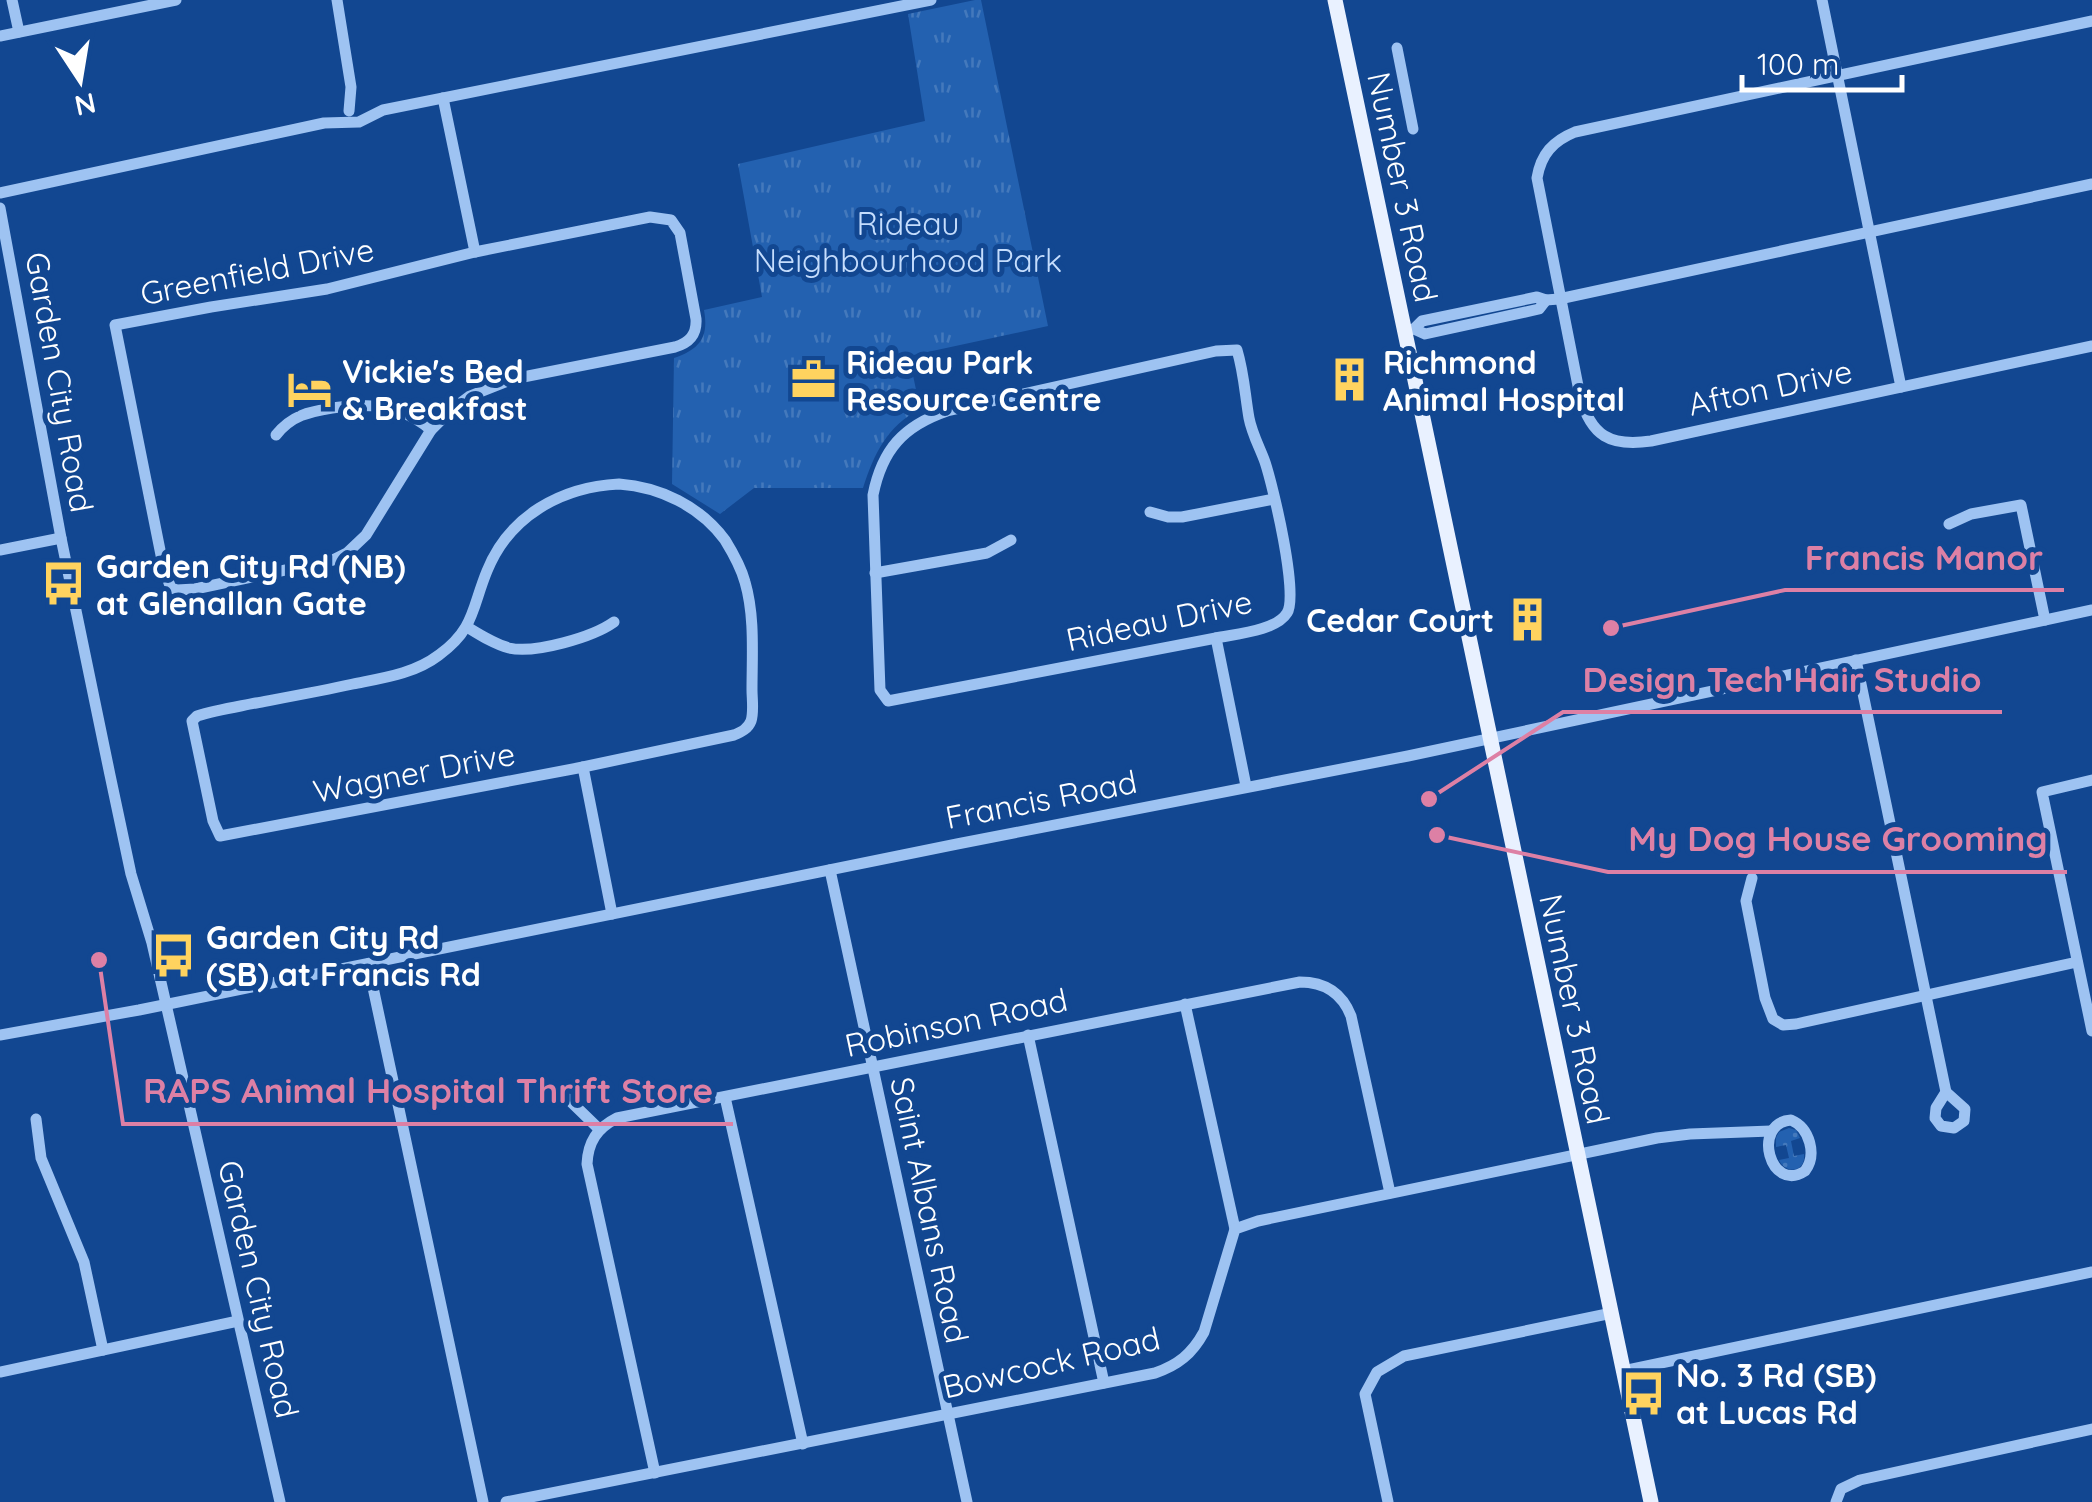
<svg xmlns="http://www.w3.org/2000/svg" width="2092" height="1502" font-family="Quicksand,sans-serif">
<defs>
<pattern id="grass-dots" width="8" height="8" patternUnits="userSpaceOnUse" patternTransform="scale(2.5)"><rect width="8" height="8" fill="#2361b0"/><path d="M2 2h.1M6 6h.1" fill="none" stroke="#4479bc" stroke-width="1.8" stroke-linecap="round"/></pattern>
<pattern id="park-tufts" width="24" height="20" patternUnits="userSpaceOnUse" patternTransform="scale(2.5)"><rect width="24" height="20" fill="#2361b0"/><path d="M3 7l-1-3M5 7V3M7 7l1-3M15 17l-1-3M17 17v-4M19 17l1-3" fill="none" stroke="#4479bc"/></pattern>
</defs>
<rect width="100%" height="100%" fill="#124791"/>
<path fill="url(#grass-dots)" d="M1789 1128 1796 1130 1800 1138 1791 1141 1794 1156 1804 1154C1806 1172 1786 1175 1779 1160L1789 1158 1786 1145 1776 1147V1138L1779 1132Z"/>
<path fill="url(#park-tufts)" d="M975 0H981L1048 326 909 356 920 409C887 426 874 454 863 488H754L720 514 672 484 674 358C700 349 709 337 704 310L762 297 738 164 925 121 908 14Z"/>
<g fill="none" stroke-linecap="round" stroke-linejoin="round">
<g stroke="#9ec3f2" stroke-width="11">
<polyline points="12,0 19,32"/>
<polyline points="337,0 351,87 349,111"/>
<polyline points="1822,0 1901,387"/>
<path d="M2092 21 1575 132C1553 141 1541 154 1537 178L1580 396C1591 436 1610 447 1651 441L2092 346"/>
<polyline points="0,36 176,0"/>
<polyline points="1397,48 1413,129"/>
<polyline points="443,98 475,252"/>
<polyline points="0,193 324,123 359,122 383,110 931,0"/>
<polyline points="0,208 61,538 110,775 131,874 152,943 280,1502"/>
<path d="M650 217 671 220 680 233 696 319C697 335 689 343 675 347L513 379 470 396 450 411 431 430 366 535 347 553 333 560 195 589 177 590 171 588 164 570 115 325 211 307 327 289 475 252Z"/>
<polyline points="1414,329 1425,334 1539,309 1546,300"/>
<polyline points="1405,331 1414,329 1422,321 1537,297 1546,300 1559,299 2092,184"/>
<path d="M1237 350C1244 373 1245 395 1249 418 1252 434 1260 448 1265 462 1273 486 1299 595 1287 613 1276 631 1235 634 1216 638L888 701 880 690 873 495C882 450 903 426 947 411L1216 351Z"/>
<path d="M276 435C292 415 309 412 332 408 368 402 403 405 431 430"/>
<path d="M619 484C660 487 700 506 725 540 733 553 741 567 745 582 755 616 752 655 752 690 752 699 754 712 751 721 748 729 741 732 734 735L583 767 220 836 213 821 192 721 197 716C216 710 236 707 256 703 288 697 321 691 353 684 383 678 414 674 439 655 475 629 472 607 487 571 509 516 561 487 619 484Z"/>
<polyline points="1150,512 1168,517 1182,517 1274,499"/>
<polyline points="1949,524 1971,514 2021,505 2045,620"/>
<polyline points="0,550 61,538"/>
<polyline points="875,573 987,553 1011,540"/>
<path d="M467 627C480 635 494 644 509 648 535 654 593 637 614 622"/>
<polyline points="1216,638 1246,786"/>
<polyline points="1856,660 1946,1092"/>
<polyline points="583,767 612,914"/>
<polyline points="2092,780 2042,792 2092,1031"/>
<polyline points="830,870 967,1502"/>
<polyline points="1752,878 1746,901 1765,998 1773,1019 1783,1025 1796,1024 2077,962"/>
<polyline points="368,964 483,1502"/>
<polyline points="1185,1004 1235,1229"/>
<polyline points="0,1035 139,1010 957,844 1408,756 2092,610"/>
<polyline points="1028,1035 1104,1383"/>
<polygon points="1946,1092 1965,1109 1964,1121 1954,1128 1941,1126 1935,1118 1936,1108"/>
<polyline points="566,1097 599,1129"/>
<polyline points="725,1097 803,1444"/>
<polyline points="36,1119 41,1158 84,1262 103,1350"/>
<path d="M1791 1120C1810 1128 1817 1155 1805 1171 1770 1194 1751 1123 1791 1120Z"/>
<polyline points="1623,1371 2092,1272"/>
<polyline points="0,1372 238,1321"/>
<path d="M655 1473 587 1164C588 1142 597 1128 617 1118L1300 982C1325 982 1342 993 1351 1016L1390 1193"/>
<path d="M506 1502 1155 1373C1178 1365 1192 1354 1204 1332L1235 1229 1258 1221 1657 1138 1690 1134 1771 1131"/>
<polyline points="1388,1502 1365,1394 1377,1372 1404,1356 1612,1313"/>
<polyline points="1836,1502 1841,1489 1860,1480 2092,1429"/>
</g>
<polyline stroke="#e9f1ff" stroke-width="15" points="1335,0 1651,1502"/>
</g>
<defs>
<symbol id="office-bare" viewBox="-9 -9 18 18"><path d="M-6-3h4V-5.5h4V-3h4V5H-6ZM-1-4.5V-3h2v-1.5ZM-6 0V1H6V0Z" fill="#ffd35f" stroke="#124791" stroke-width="2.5" paint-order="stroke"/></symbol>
<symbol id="building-bare" viewBox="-9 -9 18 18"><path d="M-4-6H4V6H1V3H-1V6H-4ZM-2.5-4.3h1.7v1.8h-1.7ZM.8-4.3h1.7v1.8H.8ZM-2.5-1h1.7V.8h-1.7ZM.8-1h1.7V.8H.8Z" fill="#ffd35f" stroke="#124791" stroke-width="2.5" paint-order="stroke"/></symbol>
<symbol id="hotel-bare" viewBox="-9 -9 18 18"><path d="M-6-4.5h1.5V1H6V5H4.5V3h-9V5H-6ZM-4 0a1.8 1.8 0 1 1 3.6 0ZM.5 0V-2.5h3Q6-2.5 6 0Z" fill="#ffd35f" stroke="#124791" stroke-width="2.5" paint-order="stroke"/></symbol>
<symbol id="bus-bare" viewBox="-9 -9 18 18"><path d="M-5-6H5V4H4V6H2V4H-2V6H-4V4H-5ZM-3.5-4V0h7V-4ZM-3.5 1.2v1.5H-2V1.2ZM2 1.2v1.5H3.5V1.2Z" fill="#ffd35f" stroke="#124791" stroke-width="2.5" paint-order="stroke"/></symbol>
</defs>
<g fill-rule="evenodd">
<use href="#office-bare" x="782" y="348" width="63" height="63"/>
<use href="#building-bare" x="1318" y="348" width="63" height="63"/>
<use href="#hotel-bare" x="278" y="358" width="63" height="63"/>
<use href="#bus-bare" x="32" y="552" width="63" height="63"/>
<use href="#building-bare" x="1496" y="588" width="63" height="63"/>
<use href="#bus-bare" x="142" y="924" width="63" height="63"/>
<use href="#bus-bare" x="1612" y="1362" width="63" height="63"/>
</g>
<g text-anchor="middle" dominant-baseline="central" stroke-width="10" stroke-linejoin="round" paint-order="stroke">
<g font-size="32" fill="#fff" stroke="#124791">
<text transform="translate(1403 187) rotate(78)">Number 3 Road</text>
<text transform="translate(257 271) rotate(-11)">Greenfield Drive</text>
<text transform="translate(60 382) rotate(80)">Garden City Road</text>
<text transform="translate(1770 387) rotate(-12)">Afton Drive</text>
<text transform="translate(1159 620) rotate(-12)">Rideau Drive</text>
<text transform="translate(414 772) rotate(-11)">Wagner Drive</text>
<text transform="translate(1041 799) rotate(-11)">Francis Road</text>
<text transform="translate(1575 1009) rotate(78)">Number 3 Road</text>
<text transform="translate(956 1022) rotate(-12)">Robinson Road</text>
<text transform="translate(930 1210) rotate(78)">Saint Albans Road</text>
<text transform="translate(259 1289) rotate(77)">Garden City Road</text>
<text transform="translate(1051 1362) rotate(-13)">Bowcock Road</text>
</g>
<g font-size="32" fill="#c5ddfd" stroke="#124791">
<text x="908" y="223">Rideau<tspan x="908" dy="37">Neighbourhood Park</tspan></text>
</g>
<g font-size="32" font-weight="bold" fill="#fff" stroke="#124791" text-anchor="start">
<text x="846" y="362">Rideau Park<tspan x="846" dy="37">Resource Centre</tspan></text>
<text x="1383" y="362">Richmond<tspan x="1383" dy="37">Animal Hospital</tspan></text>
<text x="342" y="371">Vickie's Bed<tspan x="342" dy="37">&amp; Breakfast</tspan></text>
<text x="96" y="566">Garden City Rd (NB)<tspan x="96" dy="37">at Glenallan Gate</tspan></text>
<text x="1494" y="620" text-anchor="end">Cedar Court</text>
<text x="206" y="937">Garden City Rd<tspan x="206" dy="37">(SB) at Francis Rd</tspan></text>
<text x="1676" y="1375">No. 3 Rd (SB)<tspan x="1676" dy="37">at Lucas Rd</tspan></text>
</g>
</g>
<path fill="none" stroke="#dd80a5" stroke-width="4" d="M1611 628L1785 590H2064M1429 799L1563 712H2002M1437 835L1608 872H2067M99 960L123 1124H733"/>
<g fill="#dd80a5" stroke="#124791" stroke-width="4">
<circle cx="1611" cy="628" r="10"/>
<circle cx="1429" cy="799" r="10"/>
<circle cx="1437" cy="835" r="10"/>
<circle cx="99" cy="960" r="10"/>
</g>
<g font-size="35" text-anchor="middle" font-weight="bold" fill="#dd80a5" stroke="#124791" stroke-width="10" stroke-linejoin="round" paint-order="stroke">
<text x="1924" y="570">Francis Manor</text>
<text x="1782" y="692">Design Tech Hair Studio</text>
<text x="1838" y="851">My Dog House Grooming</text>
<text x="428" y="1103">RAPS Animal Hospital Thrift Store</text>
</g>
<g transform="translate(80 80) rotate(168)" stroke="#124791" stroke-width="8" paint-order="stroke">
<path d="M0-8L18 38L0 25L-18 38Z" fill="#ffffff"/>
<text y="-15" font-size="28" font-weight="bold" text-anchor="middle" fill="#ffffff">N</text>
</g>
<path d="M1742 75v15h160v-15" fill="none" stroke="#ffffff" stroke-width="5"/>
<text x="1757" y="75" font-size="30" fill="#ffffff" stroke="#124791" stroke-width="8" paint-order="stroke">100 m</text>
</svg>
